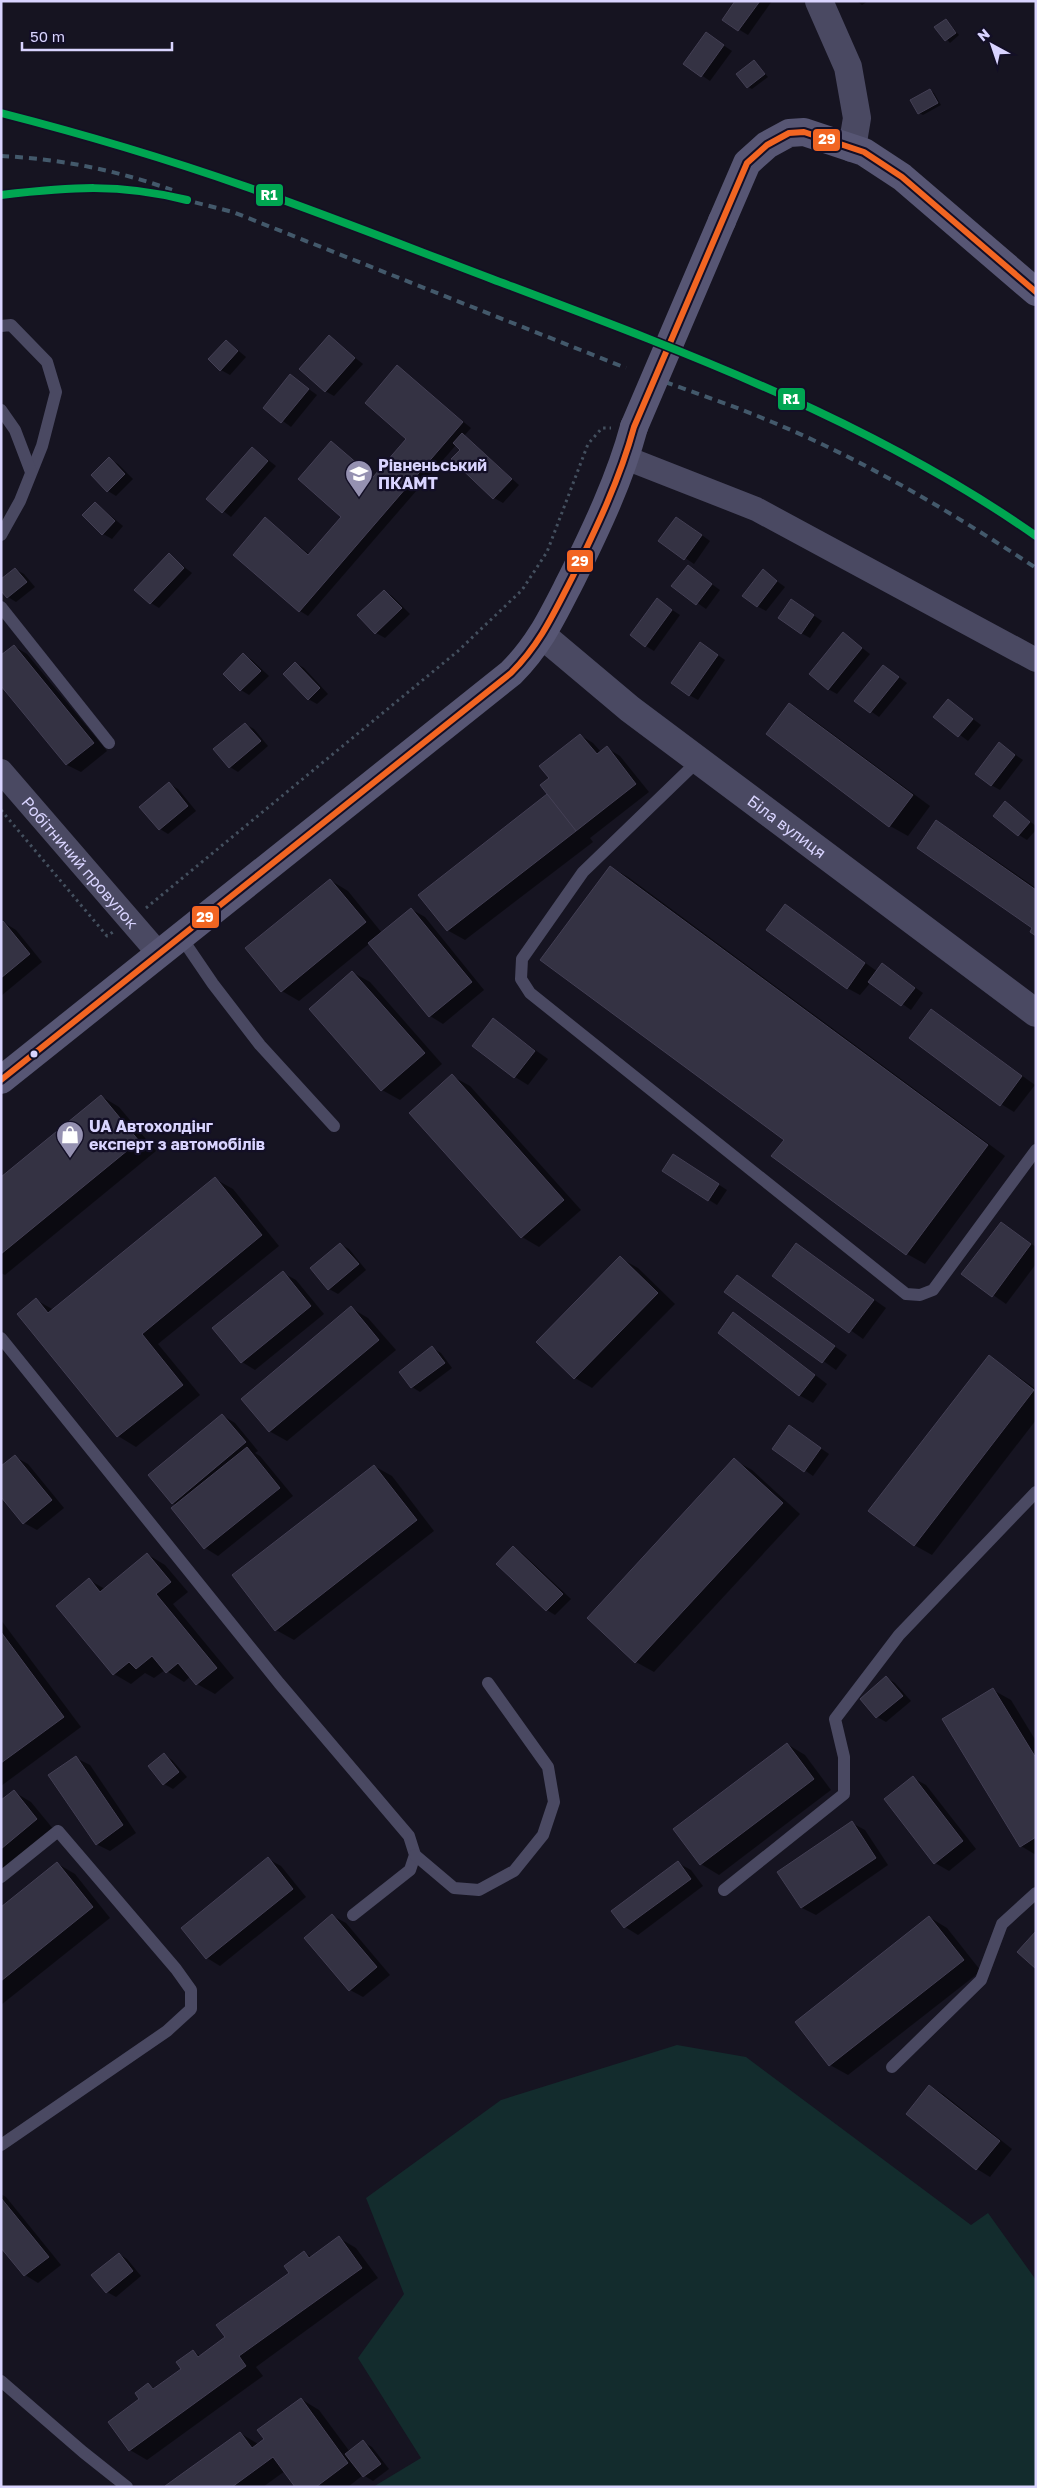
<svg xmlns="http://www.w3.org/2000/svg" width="1037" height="2488" font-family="'Golos Text',sans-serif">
<rect width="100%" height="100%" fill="#161421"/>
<polygon fill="#132c2d" points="677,2045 746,2057 971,2225 988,2213 1036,2280 1036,2487 373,2487 421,2458 358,2358 404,2294 366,2198 501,2100"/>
<g fill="#0007">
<polygon points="736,1 772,1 748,35 723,20"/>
<polygon points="857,1 868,1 862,5"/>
<polygon points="946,20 959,35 950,43 936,27"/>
<polygon points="714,39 732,51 710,81 685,64"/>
<polygon points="754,62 768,77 752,89 748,87"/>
<polygon points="930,90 934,93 941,105 923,115 919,113"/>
<polygon points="329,337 363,364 334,396 325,391"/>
<polygon points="227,341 246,357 230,375 221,370"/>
<polygon points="397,367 471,428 464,436 519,485 503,503 494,498 456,445 308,616 300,611 266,519 310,555 343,517 332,443 375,477 408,439"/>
<polygon points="291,376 317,395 291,427 264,407"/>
<polygon points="253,448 276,466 231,517 208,499"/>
<polygon points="109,459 118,464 133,479 116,496 108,491"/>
<polygon points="95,503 123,526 112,539 103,534"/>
<polygon points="685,523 710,541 694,564 660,541"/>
<polygon points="169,555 192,573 159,608 151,603"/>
<polygon points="688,567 720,590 706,609 673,586"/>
<polygon points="15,569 24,574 35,587 16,602 8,597"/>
<polygon points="763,571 785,587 766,611 757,606"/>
<polygon points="384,591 392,596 410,614 385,638 376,633"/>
<polygon points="657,600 680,615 654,651 646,646"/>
<polygon points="800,606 822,621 810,638 801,633"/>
<polygon points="844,634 870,654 837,694 828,689"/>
<polygon points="14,646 27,654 107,751 81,772 67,765 1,684"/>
<polygon points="709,649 725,660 698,700 689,695"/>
<polygon points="244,655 252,660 269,676 249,695 241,690 224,674"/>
<polygon points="295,663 304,668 328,694 317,704 308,699"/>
<polygon points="884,666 907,683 879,717 856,701"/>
<polygon points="948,700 981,725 968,741 935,716"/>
<polygon points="790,704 807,715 930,806 908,836 890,826 768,734"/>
<polygon points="245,724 254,729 268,746 238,772 230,767"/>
<polygon points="580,735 593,743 601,752 607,748 620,756 649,792 590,838 593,842 465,940 447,930 420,895 549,794 550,778"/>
<polygon points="1000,744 1023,760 1000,790 991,785"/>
<polygon points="169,784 178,789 196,811 168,834 160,829"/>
<polygon points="1006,803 1036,826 1036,830 1027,840 1019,835"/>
<polygon points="936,822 962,837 1036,888 1036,934 1034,927"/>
<polygon points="610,867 628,877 1005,1156 925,1264 907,1254 773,1156 785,1140"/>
<polygon points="330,880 348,891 382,933 411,909 425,917 484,990 443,1024 430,1016 370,943 299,1001 282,991"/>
<polygon points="786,906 878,972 891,970 923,993 911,1010 871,982 860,995 847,988"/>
<polygon points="3,922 16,930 42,962 1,996"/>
<polygon points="352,972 370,982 442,1064 400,1100 382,1090 310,1009"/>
<polygon points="931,1010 1035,1085 1014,1112 1001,1104"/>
<polygon points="493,1020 548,1059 528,1085 515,1077"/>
<polygon points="452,1076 470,1086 581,1210 539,1247 522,1237"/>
<polygon points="101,1096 119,1107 156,1151 5,1275 1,1273 1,1178"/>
<polygon points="682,1161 727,1190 717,1205 709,1200"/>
<polygon points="215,1179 233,1189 279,1246 158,1344 200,1395 136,1447 118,1436 19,1314 36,1300 54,1310"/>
<polygon points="1001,1223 1036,1247 1036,1264 1006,1304 963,1274"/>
<polygon points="340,1244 349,1249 366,1270 338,1294 329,1289"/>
<polygon points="796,1245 886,1308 863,1339 774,1276"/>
<polygon points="620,1258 638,1268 675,1304 592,1388 575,1378"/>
<polygon points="283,1273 296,1280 324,1314 255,1370 242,1362"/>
<polygon points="737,1277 847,1355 836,1370 726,1292"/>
<polygon points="351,1308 368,1318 396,1350 287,1441 269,1431"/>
<polygon points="734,1314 747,1322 827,1384 813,1403 799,1395"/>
<polygon points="432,1348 441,1353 452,1368 420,1392 412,1387"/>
<polygon points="989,1356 1036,1389 1036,1420 932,1555 914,1545"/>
<polygon points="222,1415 235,1423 258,1451 255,1453 260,1456 293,1496 218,1556 205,1548 173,1508 176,1505 173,1503"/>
<polygon points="790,1427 829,1454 813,1476 774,1449"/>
<polygon points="15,1457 28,1464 64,1508 37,1530 24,1523"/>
<polygon points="734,1460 752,1470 800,1514 654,1672 636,1662 588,1618"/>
<polygon points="374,1466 392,1476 434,1531 294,1640 276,1630"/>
<polygon points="513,1548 522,1553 571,1599 555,1615 547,1610 498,1564"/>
<polygon points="147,1554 165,1565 188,1592 173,1604 234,1678 215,1694 197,1684 191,1676 184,1682 165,1670 154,1678 145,1673 131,1684 114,1674 89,1580 105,1589"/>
<polygon points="1,1620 81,1727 1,1786"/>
<polygon points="887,1678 895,1683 911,1701 886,1722 877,1717"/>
<polygon points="993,1690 1011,1700 1036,1741 1036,1855 1021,1846"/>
<polygon points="787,1744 805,1755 831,1790 719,1875 701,1864 675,1829"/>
<polygon points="164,1755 172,1760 187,1777 173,1789 164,1784"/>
<polygon points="76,1758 90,1765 136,1833 110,1851 96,1844"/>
<polygon points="913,1778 926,1785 976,1849 949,1871 935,1863 886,1799"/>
<polygon points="14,1792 31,1802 54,1830 1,1873 1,1802"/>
<polygon points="852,1823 865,1830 888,1865 816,1915 802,1908 778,1872"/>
<polygon points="268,1859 281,1866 306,1897 220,1966 207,1958"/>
<polygon points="678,1863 691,1870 703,1886 638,1935 625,1927"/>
<polygon points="58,1864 75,1874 110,1918 1,2005 1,1909"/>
<polygon points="333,1916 346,1923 390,1975 363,1997 350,1990"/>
<polygon points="929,1917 947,1928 981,1971 848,2075 830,2065 796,2022"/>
<polygon points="929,2086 943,2094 1012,2149 990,2177 977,2169 908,2114"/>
<polygon points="1,2194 6,2197 61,2265 38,2283 25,2275 1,2246"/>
<polygon points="339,2238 356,2248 378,2278 256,2367 263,2376 147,2460 130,2450 141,2399 148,2385 156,2389 183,2369 193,2352 201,2356 226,2338 291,2273 304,2253 312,2257"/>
<polygon points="119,2254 127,2259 141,2276 116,2297 107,2292"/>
<polygon points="301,2399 319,2410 350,2452 363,2442 372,2447 389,2469 373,2481 363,2475 348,2487 296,2487 285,2471 263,2487 167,2486 240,2433 258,2444 266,2440"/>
</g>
<g fill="#343243" stroke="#433f54">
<polygon points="735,1 760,1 738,31 722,20"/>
<polygon points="946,19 956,33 945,41 934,27"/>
<polygon points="706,32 724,45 701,77 683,64"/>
<polygon points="754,60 765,74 747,88 736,74"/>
<polygon points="930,89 938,103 918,114 910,100"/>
<polygon points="329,335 355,358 325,392 299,369"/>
<polygon points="226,340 238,351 220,371 208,359"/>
<polygon points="397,365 463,422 299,612 233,555 265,517 308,555 341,517 298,479 331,441 373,477 406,439 365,403"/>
<polygon points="290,374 309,389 281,423 263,408"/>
<polygon points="462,433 512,479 493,499 451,459 460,450 453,443"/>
<polygon points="252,447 268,461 222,513 206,499"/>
<polygon points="109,457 125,474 107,492 91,475"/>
<polygon points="95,502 115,521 102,535 82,515"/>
<polygon points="676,517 702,535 684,560 658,541"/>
<polygon points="169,553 184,568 150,604 134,590"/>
<polygon points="688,565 712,584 696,605 671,586"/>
<polygon points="15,568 27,582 7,598 1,591 1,579"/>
<polygon points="763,569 777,581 757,607 742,596"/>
<polygon points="384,590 402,608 375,634 357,615"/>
<polygon points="657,598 672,610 645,647 630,635"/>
<polygon points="791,599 814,615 801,634 778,618"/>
<polygon points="843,632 862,648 828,690 809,674"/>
<polygon points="700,642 718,655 689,696 671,683"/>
<polygon points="14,645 94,743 66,765 1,686 1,655"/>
<polygon points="243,653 261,671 240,691 223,674"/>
<polygon points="295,662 320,688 308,700 283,674"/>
<polygon points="883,665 899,677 870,713 854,701"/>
<polygon points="948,699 973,719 958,737 933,717"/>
<polygon points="789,703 913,795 889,827 766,734"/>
<polygon points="245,723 261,741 229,768 213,749"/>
<polygon points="580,734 597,754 607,746 636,784 576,831 540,785 549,778 539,766"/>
<polygon points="999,742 1015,755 991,786 975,774"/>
<polygon points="169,782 188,806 159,830 139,807"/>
<polygon points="547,794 576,831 447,931 418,895"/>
<polygon points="1005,801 1030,822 1018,836 993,816"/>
<polygon points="936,820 1036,890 1036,936 1030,932 1032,928 917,848"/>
<polygon points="610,866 988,1145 906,1255 771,1156 784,1140 540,960"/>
<polygon points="330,879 366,922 281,992 245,948"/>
<polygon points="785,904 865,963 847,989 766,930"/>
<polygon points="411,908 472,982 429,1017 368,943"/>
<polygon points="3,921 30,954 1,978 1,922"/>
<polygon points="882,963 915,988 901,1006 868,982"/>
<polygon points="352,971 425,1053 381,1091 309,1009"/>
<polygon points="931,1009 1022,1076 1000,1106 909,1038"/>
<polygon points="493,1018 535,1051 514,1078 472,1046"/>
<polygon points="452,1074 564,1200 521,1238 409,1113"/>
<polygon points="101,1095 139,1141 1,1254 1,1177"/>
<polygon points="673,1154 719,1184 708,1201 662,1171"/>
<polygon points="215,1177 262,1235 142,1334 183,1385 117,1437 17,1314 36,1298 48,1313"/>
<polygon points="1001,1222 1031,1244 992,1297 961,1274"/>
<polygon points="340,1243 359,1264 328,1290 310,1268"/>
<polygon points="796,1243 874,1300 849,1333 772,1276"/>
<polygon points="620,1256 658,1293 574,1379 536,1342"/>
<polygon points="283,1271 311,1306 241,1363 212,1328"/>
<polygon points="737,1275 835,1346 822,1363 724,1292"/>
<polygon points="351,1306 379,1340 269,1432 241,1399"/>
<polygon points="733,1312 815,1375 799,1396 718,1333"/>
<polygon points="432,1346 445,1363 411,1388 399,1372"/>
<polygon points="989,1355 1034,1390 914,1546 868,1511"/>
<polygon points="222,1414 246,1442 172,1504 148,1475"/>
<polygon points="789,1425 821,1448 804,1472 772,1449"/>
<polygon points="247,1447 280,1488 204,1549 171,1508"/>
<polygon points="15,1455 52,1500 23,1524 1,1497 1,1466"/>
<polygon points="734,1458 783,1503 635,1663 587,1618"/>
<polygon points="374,1465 417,1520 275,1631 232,1575"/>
<polygon points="513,1546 563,1594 546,1611 496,1564"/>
<polygon points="147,1553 171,1582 156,1594 217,1668 196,1685 178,1663 166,1673 152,1656 136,1669 129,1662 113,1675 56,1606 89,1578 100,1592"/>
<polygon points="1,1632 64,1717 1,1763"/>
<polygon points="886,1676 903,1696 876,1718 860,1699"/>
<polygon points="993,1688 1036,1758 1036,1837 1020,1847 942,1719"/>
<polygon points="787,1743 814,1779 700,1865 673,1829"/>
<polygon points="164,1753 179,1772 163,1785 148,1766"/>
<polygon points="76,1756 123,1825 96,1845 48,1775"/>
<polygon points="913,1776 963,1841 934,1864 884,1799"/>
<polygon points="14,1790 37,1819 1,1849 1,1800"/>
<polygon points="852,1821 876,1858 801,1908 777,1872"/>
<polygon points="268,1857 293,1889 206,1959 181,1928"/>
<polygon points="678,1861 691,1879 624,1928 611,1911"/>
<polygon points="57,1862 93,1907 1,1981 1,1907"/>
<polygon points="332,1914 377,1967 349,1991 304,1938"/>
<polygon points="929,1916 964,1960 829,2066 795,2022"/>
<polygon points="1036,1931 1036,1969 1017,1952"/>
<polygon points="929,2085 1000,2141 976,2170 906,2114"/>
<polygon points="1,2198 49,2257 24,2276 1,2248"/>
<polygon points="339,2236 362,2268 239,2356 246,2366 129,2451 108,2422 139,2399 135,2393 148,2383 153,2389 181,2369 176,2362 193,2350 198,2357 225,2337 216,2325 289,2273 284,2266 304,2251 309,2258"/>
<polygon points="119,2253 133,2271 106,2293 91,2275"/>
<polygon points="301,2398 348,2463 316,2487 295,2487 273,2457 232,2487 165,2486 240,2432 252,2448 264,2439 257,2430"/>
<polygon points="363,2440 381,2464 363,2477 345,2454"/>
</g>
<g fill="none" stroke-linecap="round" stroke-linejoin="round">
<g stroke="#44505f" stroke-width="3" stroke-dasharray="2.5 4" stroke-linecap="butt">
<polyline points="1,810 107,936 113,932"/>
<polyline points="146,908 458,651 522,590 547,552 588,444 602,428 611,428"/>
</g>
<g stroke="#4a4962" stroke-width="12">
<polyline points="1,326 11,325 47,362 56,392 42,446 20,501 1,535"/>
<polyline points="1,410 15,430 31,472"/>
<polyline points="1,607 109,743"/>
<polyline points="699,760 583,872 522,959 521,979 530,993 906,1294 920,1295 933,1290 1036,1150"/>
<polyline points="181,937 213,984 260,1045 334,1126"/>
<polyline points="1,1338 279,1683 409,1836 415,1855 410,1870 353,1915"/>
<polyline points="415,1855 454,1888 479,1890 514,1871 543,1835 554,1802 548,1767 488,1683"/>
<polyline points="1,1877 58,1831 176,1969 191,1990 191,2009 167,2031 1,2145"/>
<polyline points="724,1890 844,1794 844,1757 835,1719 899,1635 1036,1492"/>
<polyline points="892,2067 981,1980 1002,1924 1036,1893"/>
<polyline points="1,2381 83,2452 127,2487"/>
</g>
<g stroke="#4a4962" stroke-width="24">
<polyline points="626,458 756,509 1036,660"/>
<path id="s1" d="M1 771 160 955"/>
</g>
<g stroke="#4a4962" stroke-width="28">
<polyline points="819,1 848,67 857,118 852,148"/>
<path id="s2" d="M542 635 630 709 1036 1013"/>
</g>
<g stroke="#575674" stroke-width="28">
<polyline points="722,221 747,163 767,145 789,133 804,132 864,152 902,177 1036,292"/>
<path d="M1 1080 511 673C540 644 553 615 572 578 596 529 620 479 634 427"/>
</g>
<g stroke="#43596b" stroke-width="4" stroke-dasharray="8 6" stroke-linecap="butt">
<path d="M1 156C61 159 116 170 172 190"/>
<polyline points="1,195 68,187 113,187 158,193 233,212 626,368"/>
<path d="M665 382C701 395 737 407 772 422 864 460 953 513 1036 568"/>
</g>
<polyline stroke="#575674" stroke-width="28" points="634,427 722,221"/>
<defs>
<path id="bus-1" d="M1 1080 511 673C540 644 553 615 572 578 596 529 620 479 634 427L747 163 767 145 789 133 804 132 864 152 902 177 1036 292"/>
</defs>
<use href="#bus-1" stroke="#130f26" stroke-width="10"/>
<use href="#bus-1" stroke="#f26522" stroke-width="6"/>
<defs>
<g id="rail-1">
<path d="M1 113C83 134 164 158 244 186 327 215 410 248 492 279 680 350 871 420 1036 536"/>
<path d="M1 195C71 187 118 183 187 200"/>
</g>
</defs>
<use href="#rail-1" stroke="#130f26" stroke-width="11"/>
<use href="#rail-1" stroke="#00a651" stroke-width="8"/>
</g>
<defs>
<symbol id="school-pin" viewBox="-11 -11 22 30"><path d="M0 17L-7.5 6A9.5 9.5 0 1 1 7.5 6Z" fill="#9591b1" stroke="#130f26"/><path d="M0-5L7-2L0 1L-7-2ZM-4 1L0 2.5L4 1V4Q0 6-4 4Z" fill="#fff"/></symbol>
<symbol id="shop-pin" viewBox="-11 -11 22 30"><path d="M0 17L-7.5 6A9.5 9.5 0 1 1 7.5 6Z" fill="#9591b1" stroke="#130f26"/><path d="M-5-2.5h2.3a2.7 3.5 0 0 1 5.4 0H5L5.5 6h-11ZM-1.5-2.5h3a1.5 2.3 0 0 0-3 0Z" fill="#fff"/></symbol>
</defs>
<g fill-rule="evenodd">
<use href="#school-pin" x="343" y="458" width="32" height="43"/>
<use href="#shop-pin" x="54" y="1119" width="32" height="43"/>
</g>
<circle fill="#d9d4ff" stroke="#130f26" stroke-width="2" cx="34" cy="1054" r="4.5"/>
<g text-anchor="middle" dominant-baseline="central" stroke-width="4.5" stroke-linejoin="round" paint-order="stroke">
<g font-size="16" font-weight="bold" fill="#d9d4ff" stroke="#130f26" text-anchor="start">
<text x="378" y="465">Рівненьський<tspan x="378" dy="18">ПКАМТ</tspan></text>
<text x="89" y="1126">UA Автохолдінг<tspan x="89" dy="18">експерт з автомобілів</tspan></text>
</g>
<g font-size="16" fill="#d9d4ff" stroke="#130f26">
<text stroke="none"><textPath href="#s2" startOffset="311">Біла вулиця</textPath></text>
<text stroke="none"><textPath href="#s1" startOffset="121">Робітничий провулок</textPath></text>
</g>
</g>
<g stroke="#130f26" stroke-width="2">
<rect x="812" y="128" width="29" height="24" rx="5" fill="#f26522"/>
<rect x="255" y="183" width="29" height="24" rx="5" fill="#00a651"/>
<rect x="777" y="387" width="29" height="24" rx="5" fill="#00a651"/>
<rect x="566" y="549" width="28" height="24" rx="5" fill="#f26522"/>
<rect x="191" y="905" width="29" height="24" rx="5" fill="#f26522"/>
</g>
<g font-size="14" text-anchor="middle" font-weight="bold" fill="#fff">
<text x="827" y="144">29</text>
<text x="269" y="200">R1</text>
<text x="791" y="404">R1</text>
<text x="580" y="566">29</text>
<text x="205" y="922">29</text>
</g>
<rect width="1037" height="2488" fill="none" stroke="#d9d4ff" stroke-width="5"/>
<g transform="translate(992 45) rotate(320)" stroke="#130f26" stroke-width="4" paint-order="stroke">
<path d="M0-4L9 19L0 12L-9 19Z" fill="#d9d4ff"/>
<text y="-8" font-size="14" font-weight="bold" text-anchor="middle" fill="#d9d4ff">N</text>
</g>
<path d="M22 42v8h150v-8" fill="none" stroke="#d9d4ff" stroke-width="2.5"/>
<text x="30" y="42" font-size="15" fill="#d9d4ff" stroke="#130f26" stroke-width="4" paint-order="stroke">50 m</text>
</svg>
